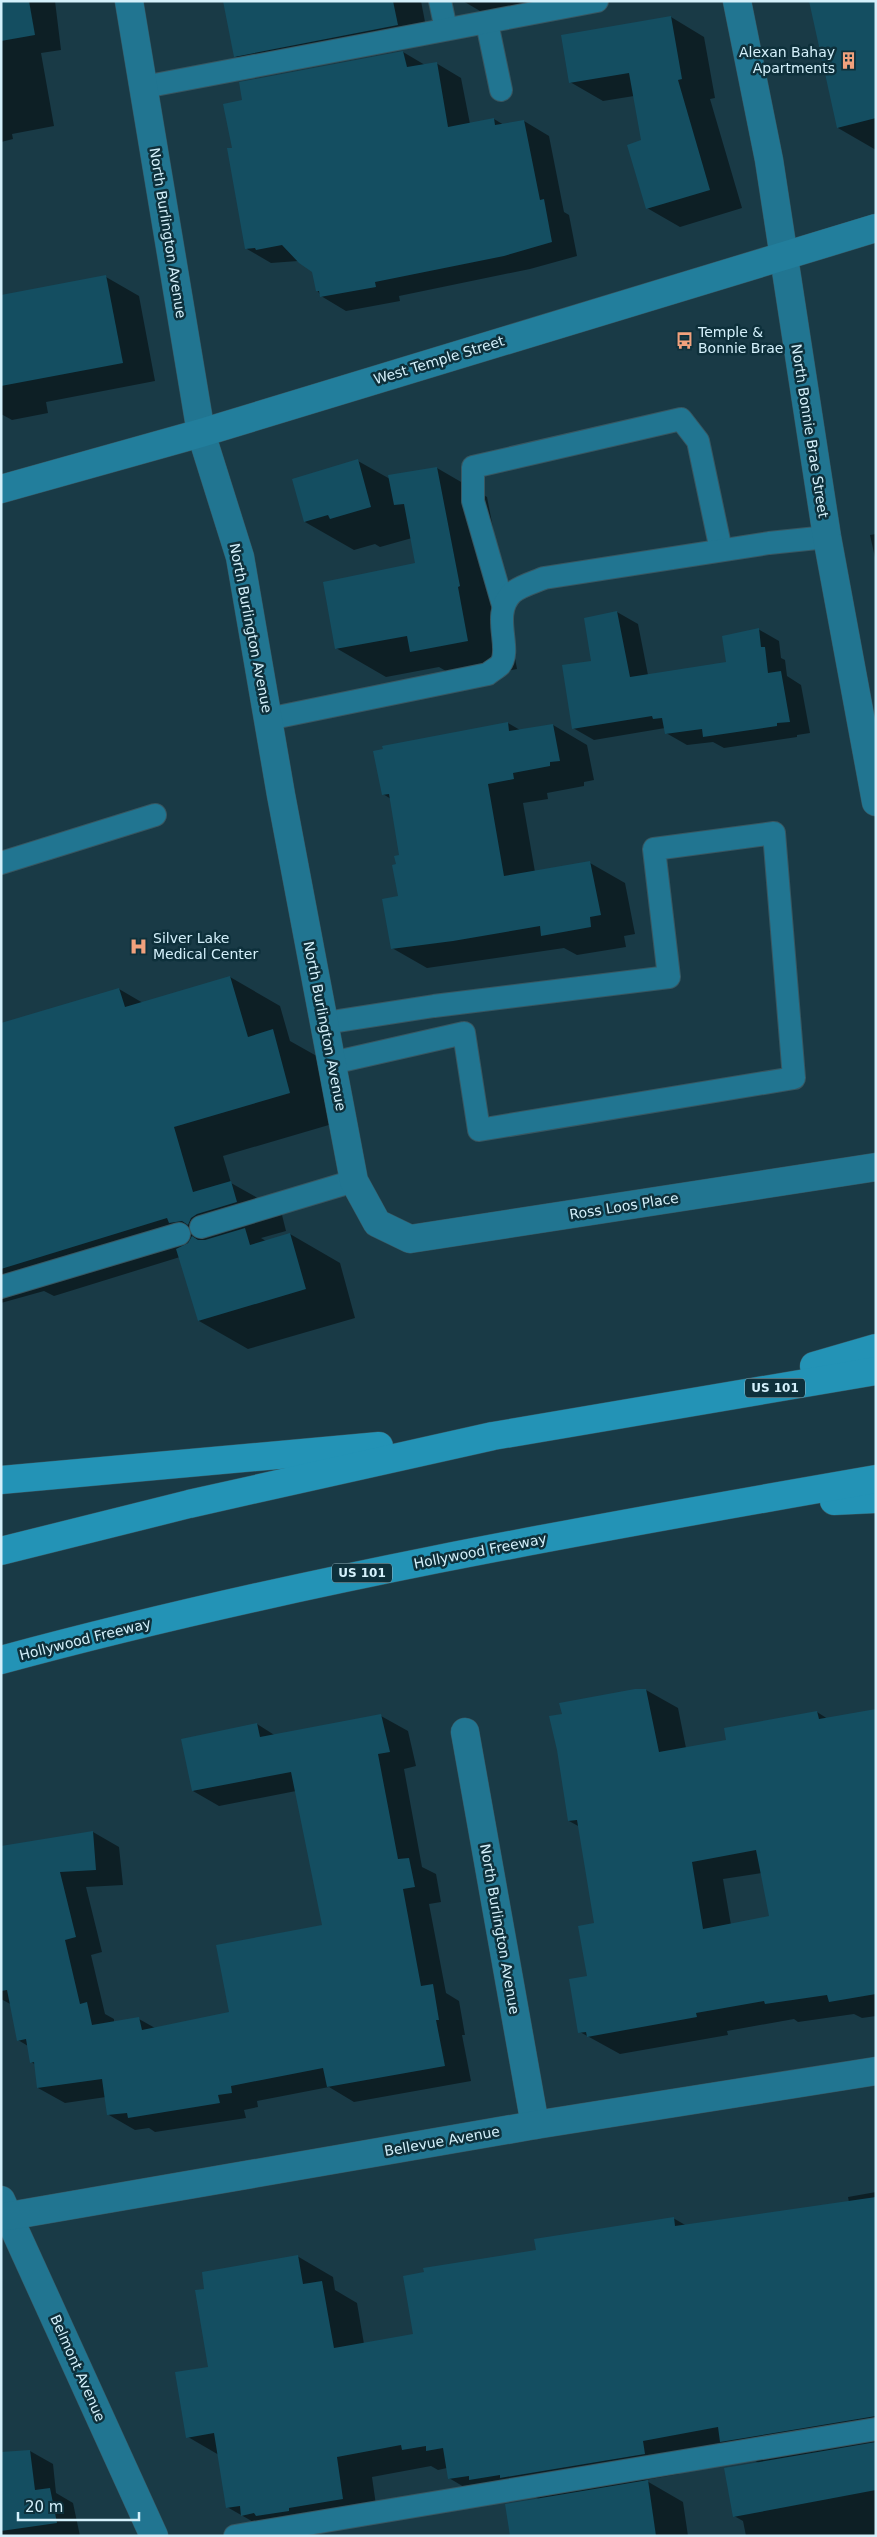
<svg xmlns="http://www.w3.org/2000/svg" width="877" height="2537" font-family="'DejaVu Sans',sans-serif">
<rect width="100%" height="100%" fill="#193a46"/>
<g fill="#0007" fill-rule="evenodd">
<polygon points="1,1 55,1 61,50 41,53 54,126 12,134 13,139 1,142"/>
<polygon points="225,1 421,1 429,43 266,74 235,56"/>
<polygon points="463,1 598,1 492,18"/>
<polygon points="876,1 876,150 838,128"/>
<polygon points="671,17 704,37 715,98 710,99 742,208 680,227 647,208 643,141 634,96 603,101 570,82"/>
<polygon points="403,52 425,65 436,63 461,78 470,124 494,119 504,125 524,121 549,136 564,212 569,215 577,256 530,269 399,296 400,301 346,311 321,296 317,290 314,271 298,261 271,263 247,249 233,149 244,101"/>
<polygon points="106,277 139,296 155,381 46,402 48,413 12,420 1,414 1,296"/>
<polygon points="358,461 390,479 437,468 487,497 510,615 507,615 517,669 461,680 439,667 386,677 336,648 417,564 412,538 380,547 375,544 354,550 305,522"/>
<polygon points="876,534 876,562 870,535"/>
<polygon points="617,612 638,624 648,675 728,663 758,629 779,641 781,658 785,660 787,676 801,685 810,733 797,735 797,737 724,748 713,742 687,745 666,733 665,728 594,740 573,728 592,662"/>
<polygon points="508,723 520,730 553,725 587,745 594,780 584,782 584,786 547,793 548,799 523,803 535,872 590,863 625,883 635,934 624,936 626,947 577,955 564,948 427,968 392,948 400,898 397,866 400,856 391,799 383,794"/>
<polygon points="230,977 280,1006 290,1041 322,1059 339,1122 223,1156 231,1183 281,1211 286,1231 261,1238 266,1241 290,1234 340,1263 355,1318 248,1349 199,1321 180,1257 54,1296 44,1291 1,1303 1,1024 119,989 143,1003"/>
<path d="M646 1690 678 1708 686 1748 727 1741 817 1712 828 1719 876 1711V2016L862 2018 854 2014 798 2022 794 2019 727 2031 728 2035 620 2054 580 2032 596 1924 580 1827 569 1821ZM762 1873 771 1917 731 1925 723 1879Z"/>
<polygon points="381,1716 408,1731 416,1766 404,1769 422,1867 436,1874 441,1902 429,1904 446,1993 459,2001 465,2035 462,2035 471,2081 354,2102 329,2087 257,2101 258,2107 244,2110 246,2118 155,2132 149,2128 135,2130 109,2115 106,2097 65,2103 38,2088 36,2065 31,2062 28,2046 18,2040 12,2005 1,1999 1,1847 93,1832 119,1847 123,1885 86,1887 102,1952 91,1955 105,2014 114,2019 114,2023 139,2019 155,2028 231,2013 324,1926 296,1791 219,1806 193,1791 257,1724 276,1736"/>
<polygon points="876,2192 876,2536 746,2536 743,2521 734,2516 759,2463 736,2450 678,2461 679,2474 645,2480 683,2502 688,2536 511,2536 540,2500 532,2495 484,2499 449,2478 447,2468 438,2470 431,2466 372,2477 378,2519 262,2527 227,2507 219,2455 188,2437 209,2368 206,2290 297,2256 333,2277 335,2290 357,2303 364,2344 414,2335 538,2252 673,2218 687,2226 849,2202 848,2197"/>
<polygon points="30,2451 53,2464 56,2493 73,2503 80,2536 1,2536 1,2453"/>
</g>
<g fill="#144e61" fill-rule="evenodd">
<polygon points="1,1 29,1 35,35 1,41"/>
<polygon points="223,1 393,1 398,25 234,57"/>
<polygon points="809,1 876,1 876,118 837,128"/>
<polygon points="671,16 682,79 678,80 710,190 646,209 627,145 641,140 629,73 569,83 561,35"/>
<polygon points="403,51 407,67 437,62 448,127 494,118 495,125 524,120 540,200 544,199 552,242 504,256 375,282 376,287 320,297 319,291 316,291 312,272 299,263 282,245 256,250 255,248 245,249 227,148 232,148 223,104 242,100 239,82"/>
<polygon points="106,275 123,363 1,386 1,295"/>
<polygon points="358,459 371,507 330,519 328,515 304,522 292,479"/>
<polygon points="437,467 460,586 458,587 468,641 410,652 407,636 335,649 323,582 415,563 404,504 394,505 388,475"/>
<polygon points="617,611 630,677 726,662 722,636 759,628 761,647 765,647 768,673 781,671 790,722 777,723 777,726 703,737 702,729 665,734 662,718 653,719 652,716 572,729 562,665 591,661 584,618"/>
<polygon points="508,722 509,731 553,724 560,761 550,762 550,766 513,773 514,779 488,784 504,876 590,861 601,915 590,917 591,927 541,936 540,926 453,941 391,949 382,899 398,896 392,865 396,864 394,856 399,855 389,794 382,795 373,751 383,749 382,746"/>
<polygon points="230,976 248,1037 273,1029 290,1093 174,1127 193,1192 231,1181 237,1202 197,1214 191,1218 188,1225 182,1221 169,1223 167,1218 1,1269 1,1023 119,988 125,1007"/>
<polygon points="245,1228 250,1245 290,1233 306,1289 198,1321 176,1249 188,1243 192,1236 198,1240 205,1240"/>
<path d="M635 1689H646L659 1752 726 1740 724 1728 817 1711 819 1719 876 1709V1994L829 2002 827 1995 765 2004 764 2001 696 2013 697 2017 587 2037 586 2032 578 2033 569 1979 587 1976 578 1926 594 1923 577 1820 568 1821 557 1750 549 1716 562 1714 559 1703ZM756 1850 769 1916 703 1929 692 1862Z"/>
<polygon points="381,1714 390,1752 378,1754 398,1859 409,1858 415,1887 403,1889 421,1986 433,1984 439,2020 436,2020 445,2066 327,2087 323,2068 231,2086 232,2093 218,2095 220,2103 128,2118 127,2113 107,2115 102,2079 37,2088 34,2062 30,2063 26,2039 17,2041 7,1990 1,1991 1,1846 93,1831 96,1870 60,1872 76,1937 65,1940 80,2004 87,2002 92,2025 139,2017 142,2030 229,2012 216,1945 322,1925 291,1772 192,1791 181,1739 257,1723 260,1737"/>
<polygon points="876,2197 876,2416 720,2442 718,2427 643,2441 645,2454 500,2478 500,2475 469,2480 469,2476 448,2479 443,2448 426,2451 426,2446 402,2450 401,2445 337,2457 343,2499 289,2508 289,2511 256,2516 254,2513 241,2516 240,2506 226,2508 214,2433 186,2438 175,2372 208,2367 195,2290 204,2289 202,2272 298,2255 303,2284 322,2281 334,2348 413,2334 403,2276 424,2272 423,2268 536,2250 534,2239 674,2217 675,2226"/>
<polygon points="876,2442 876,2490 733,2517 724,2468"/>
<polygon points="30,2450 35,2490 50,2488 57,2523 1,2531 1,2452"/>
<polygon points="648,2480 656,2536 510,2536 505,2504"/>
</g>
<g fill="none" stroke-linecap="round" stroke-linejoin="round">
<defs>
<g id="lane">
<polyline points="440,1 446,29"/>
<polyline points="487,23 501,90"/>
<polyline points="144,87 597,1"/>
<polyline points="503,605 473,501 473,467 681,419 698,441 721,550"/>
<path d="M268 719 488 674C491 671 497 668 500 665 513 649 490 615 512 593 520 586 535 582 544 578L769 543 827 537"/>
<polyline points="1,863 155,815"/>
<polyline points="325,1023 434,1006 669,977 654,849 774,833 794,1078 479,1130 464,1033 332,1063"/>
<polyline points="201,1227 354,1181"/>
<polyline points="1,1287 179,1234"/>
<polyline points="235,2536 876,2429"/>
</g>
<g id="street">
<polyline points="129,1 201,433 240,557 281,795 354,1181 377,1223 410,1239 876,1167"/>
<polyline points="737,1 769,160 827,537 876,802"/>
<polyline points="465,1732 535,2125"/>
<polyline points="1,2200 154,2536"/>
<polyline points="9,2216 535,2125 876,2071"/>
</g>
<polyline id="secondary" points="1,489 201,433 876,228"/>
<g id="highway">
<polyline points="814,1366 876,1348"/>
<polyline points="1,1480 379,1446"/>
<polyline points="834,1501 876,1499"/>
<polyline points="1,1551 189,1504 493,1436 876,1371"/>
<path d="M1 1660C289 1582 582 1530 876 1479"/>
</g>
</defs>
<use href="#lane" stroke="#375762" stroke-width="24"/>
<use href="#street" stroke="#375762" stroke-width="29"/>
<use href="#secondary" stroke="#375762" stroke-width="29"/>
<use href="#highway" stroke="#375762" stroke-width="29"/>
<use href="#lane" stroke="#217591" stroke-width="22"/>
<use href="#street" stroke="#217591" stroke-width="28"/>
<use href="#secondary" stroke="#227e9c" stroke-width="28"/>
<use href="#highway" stroke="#2393b6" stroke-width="28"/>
</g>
<defs>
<symbol id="building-bare" viewBox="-9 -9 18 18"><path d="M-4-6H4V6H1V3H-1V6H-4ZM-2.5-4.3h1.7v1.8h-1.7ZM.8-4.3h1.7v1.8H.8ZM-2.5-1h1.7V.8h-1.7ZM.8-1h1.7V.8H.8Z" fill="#f1a17d" stroke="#0e303b" stroke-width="2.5" paint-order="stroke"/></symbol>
<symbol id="bus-bare" viewBox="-9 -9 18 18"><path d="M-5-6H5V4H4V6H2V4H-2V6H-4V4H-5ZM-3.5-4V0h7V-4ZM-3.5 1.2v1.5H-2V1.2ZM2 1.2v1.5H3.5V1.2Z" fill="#f1a17d" stroke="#0e303b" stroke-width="2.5" paint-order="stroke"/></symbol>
<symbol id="hospital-bare" viewBox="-9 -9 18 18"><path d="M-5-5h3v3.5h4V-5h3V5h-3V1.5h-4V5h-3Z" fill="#f1a17d" stroke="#0e303b" stroke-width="2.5" paint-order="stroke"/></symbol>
</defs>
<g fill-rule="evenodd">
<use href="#building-bare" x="836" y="48" width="25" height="25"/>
<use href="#bus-bare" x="672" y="328" width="25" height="25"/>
<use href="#hospital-bare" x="126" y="934" width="25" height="25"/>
</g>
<g text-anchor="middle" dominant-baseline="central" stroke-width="5" stroke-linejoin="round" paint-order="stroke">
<g fill="#0e303b" stroke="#99b6c1" stroke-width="1">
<rect x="745" y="1378.5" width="60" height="19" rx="4"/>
<rect x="332" y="1563.5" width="60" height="19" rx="4"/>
</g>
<g font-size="12" font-weight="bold" fill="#d4f0fb">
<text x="775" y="1388">US 101</text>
<text x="362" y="1573">US 101</text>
</g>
<g font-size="14" fill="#d4f0fb" stroke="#0e303b" text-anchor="start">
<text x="835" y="52" text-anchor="end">Alexan Bahay<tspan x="835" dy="16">Apartments</tspan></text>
<text x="698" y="332">Temple &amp;<tspan x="698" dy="16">Bonnie Brae</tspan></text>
<text x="153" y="938">Silver Lake<tspan x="153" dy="16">Medical Center</tspan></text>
</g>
<g font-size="14" fill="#d4f0fb" stroke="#0e303b">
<text transform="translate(168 233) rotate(81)">North Burlington Avenue</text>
<text transform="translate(439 360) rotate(-17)">West Temple Street</text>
<text transform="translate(810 431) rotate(81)">North Bonnie Brae Street</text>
<text transform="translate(251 628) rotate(79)">North Burlington Avenue</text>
<text transform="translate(325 1026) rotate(79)">North Burlington Avenue</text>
<text transform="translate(624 1206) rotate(-9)">Ross Loos Place</text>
<text transform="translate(480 1551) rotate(-11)">Hollywood Freeway</text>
<text transform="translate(85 1639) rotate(-14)">Hollywood Freeway</text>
<text transform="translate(500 1929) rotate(80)">North Burlington Avenue</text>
<text transform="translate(442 2141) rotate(-10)">Bellevue Avenue</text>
<text transform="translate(78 2368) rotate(66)">Belmont Avenue</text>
</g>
</g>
<rect width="877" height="2537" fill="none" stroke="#d4f0fb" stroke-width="5"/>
<path d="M18 2512v8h121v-8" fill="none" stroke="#d4f0fb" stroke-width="2.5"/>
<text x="25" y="2512" font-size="15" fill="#d4f0fb" stroke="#0e303b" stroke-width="4" paint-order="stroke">20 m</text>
</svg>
